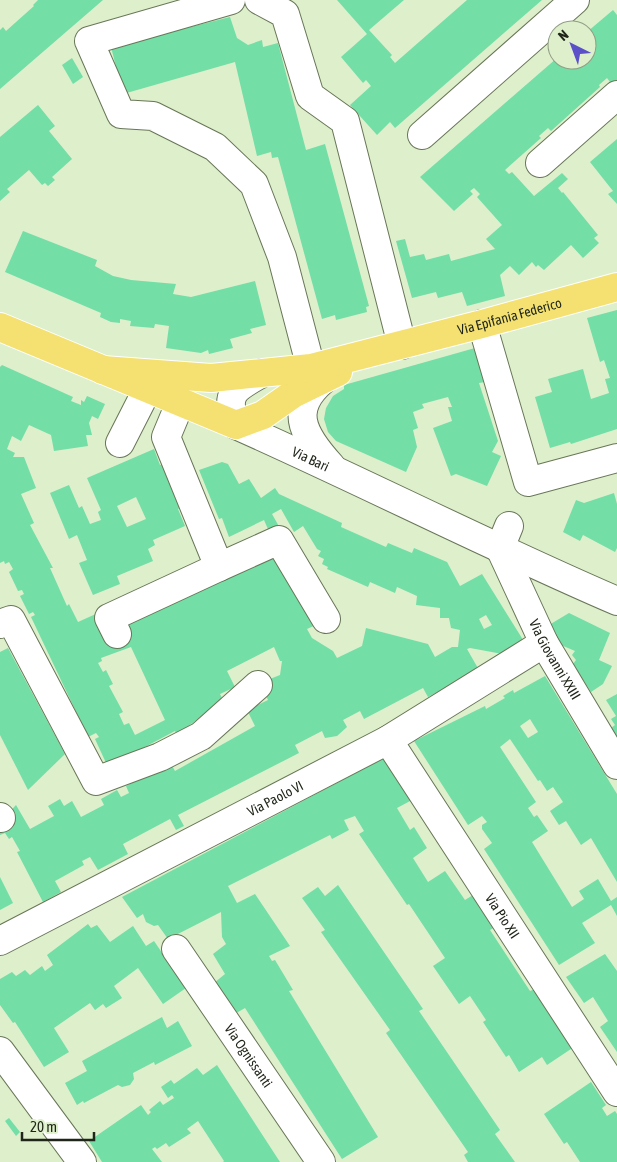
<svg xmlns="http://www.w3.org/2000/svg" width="617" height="1162" font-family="'Asap Condensed',sans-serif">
<rect width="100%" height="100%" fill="#deefcc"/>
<g fill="#73dea6" fill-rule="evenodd">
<polygon points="38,0 103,0 0,89 0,30 3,27 6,31 34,6 33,5"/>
<polygon points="337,0 404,0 369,30 392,55 390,57 395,63 467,0 542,0 395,128 390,122 377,135 350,105 371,86 366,80 363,83 341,57 367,34"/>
<polygon points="613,10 617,15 617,83 613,86 607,78 599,85 600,87 551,131 548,128 539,136 541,138 505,170 509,174 512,172 534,196 562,173 568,179 558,188 562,193 563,192 598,235 594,238 599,243 583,258 571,245 544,270 538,265 536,267 532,262 519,275 510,266 500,275 505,296 467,306 462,292 438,298 436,292 412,298 396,241 405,239 410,257 424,254 426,260 449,254 451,261 495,249 486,239 502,225 477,197 480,194 474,188 470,191 473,194 454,211 420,177 557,58 557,60 587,60 587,32"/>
<polygon points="230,17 237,38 248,45 262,40 263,47 278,43 306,150 325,144 369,306 366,307 367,312 336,320 335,315 322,319 278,157 272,158 271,152 257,156 235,62 123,94 111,47"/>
<polygon points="72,58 83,77 73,84 62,65"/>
<polygon points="38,105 55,126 49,131 72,159 52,177 55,180 48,186 45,183 42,185 29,170 7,189 10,192 0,201 0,137"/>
<polygon points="617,139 617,204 608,194 613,191 590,162"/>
<polygon points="23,231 97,260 95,266 113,276 131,280 176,284 173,294 191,297 255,281 266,325 250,329 252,333 230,339 233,348 209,354 208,350 201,353 166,348 169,326 155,324 154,328 130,326 131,321 120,319 120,323 111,322 100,317 101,313 5,272"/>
<polygon points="617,310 617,429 571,444 570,442 550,448 535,397 552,392 548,379 583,369 591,399 609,393 605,379 610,378 604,360 600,362 587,318"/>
<polygon points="475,348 485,382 479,383 498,441 492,452 501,456 487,486 456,474 451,476 433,428 452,421 448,407 452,407 448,397 422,404 424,408 413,412 418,428 413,430 417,447 406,472 336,441 328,432 324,419 326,408 333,396 344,389 344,385"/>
<path d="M2 365 73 397 71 401 81 405V400L84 402 87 396 105 404 98 419 92 416 89 423 92 435H86L88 446 54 451 51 435 29 425 21 441 12 436 7 449 15 453 13 457H24L36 488 21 494 34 523 30 525 53 568H50L67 606 69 604 78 622 98 613 121 624 276 549 318 624 307 629 312 638 333 651 337 658 362 646 366 628 428 644 435 657 452 647H458L460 630 451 628 449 618H440V608L416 605 417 596 397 587 395 593 370 582 368 587 327 569 328 567 322 564 324 559 318 556 321 551 317 549 303 526 294 532 281 509 272 514 281 530 271 536 264 520 229 537 222 518 219 519 199 470 222 462 228 464 239 484 249 479 261 498 275 488 279 494 342 523 341 527 386 547 388 543 412 553 414 548 447 562 460 586 482 574 525 643 508 655 470 648 467 649 479 670 428 697 423 688 364 719 360 711 343 720 347 727 337 736 325 738 322 731 295 745 299 753 178 815 184 826 176 830 170 819 123 844 128 854 98 870 90 857 82 861 84 865 55 881 61 892 43 902 17 852 20 851 12 837 9 839 5 833 0 835V822L16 805 30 829 54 816 48 806 60 799 64 806 72 801 81 817 104 805 101 799 117 790 121 797 129 793 126 786 154 771 171 764 175 771 255 726 247 710 268 700 260 683 280 675 282 661H280L274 647 227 671 235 687 220 694 224 702 213 707 177 735 175 731 143 748 145 752 107 765 95 739 99 737 96 733 88 737 31 617 35 615 33 612 29 614 20 596 24 594 22 590 18 591 9 572 13 569 9 562 5 564 4 561 0 563V367ZM486 615 492 625 484 629 479 619ZM131 647 165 720 135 735 129 723 124 725 119 714 123 712 109 686 113 684 106 670 103 672 98 663 102 661 101 658Z"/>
<path d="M154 449 160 465 163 464 182 507 178 509 185 526 153 540 155 545 148 549 153 561 117 576 120 584 93 595 79 563 87 560 77 535 69 539 50 493 69 485 79 508 82 506 90 524 101 520 98 512 101 510 87 478ZM136 497 146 519 127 527 117 506Z"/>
<polygon points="614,493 617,504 617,548 615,552 583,535 580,541 563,532 576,500 584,503"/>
<polygon points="569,613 610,633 599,660 612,666 603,684 591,692 573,664 576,660 572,655 575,651 561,645 549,625"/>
<polygon points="8,648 65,754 28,790 0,735 0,652"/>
<path d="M545 676 617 794V882L591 838 581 845 566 821 559 825 550 811 563 802 553 787 547 791 540 780 538 781 510 739 500 747 536 802 528 808 534 817 537 815 548 831 532 842 572 907 584 899 579 891 598 879 611 901 617 897V916L611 905 582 923 595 943 559 965 484 849 492 843 482 829V825L487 822 482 816 468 825 414 741 485 706 486 709 505 698 503 696 513 690 514 693ZM530 719 538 732 528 738 520 726Z"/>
<polygon points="617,694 617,737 611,728 615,725 611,719 616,716 606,700"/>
<polygon points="384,758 412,800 397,808 410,830 414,827 427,848 413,858 428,882 445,871 465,900 473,895 495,927 490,930 530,991 535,989 574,1047 547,1065 542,1057 519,1072 509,1055 506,1057 483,1022 486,1020 470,996 459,1004 433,966 445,958 409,904 407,905 359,834 364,831 355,816 344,820 349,830 332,839 330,835 228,886 237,903 255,894 290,946 269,956 272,961 275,960 293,990 289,991 378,1137 342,1159 245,1008 233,1015 214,983 225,974 213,954 226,944 222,937 221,912 168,939 158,925 154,926 146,922 143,914 137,918 122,897"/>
<polygon points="0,877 13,903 0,910"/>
<polygon points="338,885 423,1009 419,1011 500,1130 495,1134 515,1162 468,1162 464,1155 468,1152 386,1033 390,1030 321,932 325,930 302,898 318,887 325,896"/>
<polygon points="88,924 91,928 97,925 110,942 133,926 146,946 154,941 186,988 163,1004 138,968 114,986 122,998 106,1008 103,1004 95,1010 90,1003 54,1028 69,1052 44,1067 15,1022 13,1023 0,1005 0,979 12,972 16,976 25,970 30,975 42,966 45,971 53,965 47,955"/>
<polygon points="605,954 617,971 617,1052 600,1027 608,1021 593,997 584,1003 566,977"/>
<polygon points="162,1017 167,1028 178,1021 192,1046 155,1065 154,1062 133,1073 134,1079 130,1085 122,1087 118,1085 84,1103 83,1101 77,1105 65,1083 87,1071 82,1061"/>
<polygon points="217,1065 280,1162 223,1162 224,1161 198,1121 187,1129 191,1133 169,1147 166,1143 157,1149 155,1147 152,1149 162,1162 102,1162 89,1141 141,1105 148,1115 151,1112 149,1110 160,1101 163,1105 174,1098 172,1095 168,1098 161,1087 171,1080 174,1084 197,1068 203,1075"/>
<polygon points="591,1082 606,1105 602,1108 607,1116 615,1111 617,1114 617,1162 580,1162 567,1142 564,1144 544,1114"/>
<polygon points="9,1118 20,1132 16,1136 5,1121"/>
</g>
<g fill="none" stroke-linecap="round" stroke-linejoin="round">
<defs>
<g id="minor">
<polyline points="231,0 89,41 121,114 153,116 215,147 254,184 282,257 311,368"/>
<polyline points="259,0 285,14 310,96 345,121 402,345"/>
<polyline points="422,135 575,0"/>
<polyline points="540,163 617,95"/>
<polyline points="482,324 528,482 617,458"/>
<path id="s1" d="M262 373C236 388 223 392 236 425 364 482 489 546 617 601"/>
<path d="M328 376C287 407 301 433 331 466"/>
<polyline points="181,401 166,437 219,567 279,540 326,619"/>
<polyline points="120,443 148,388"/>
<path id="s2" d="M509 526 500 548 544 643 617 765"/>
<polyline points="0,624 11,620 96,781 160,757 201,736 258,685"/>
<polyline points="117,634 109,618 219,567"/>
<path id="s3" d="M388 740 617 1092"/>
<polyline points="0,817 1,818"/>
<path id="s4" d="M0 941 388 740 544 643"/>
<path id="s5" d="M176 949 321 1162"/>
<polyline points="0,1051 82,1162"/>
</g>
<g id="major">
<polyline points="0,327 236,425 263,415 293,394 338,372"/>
<path id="s6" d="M103 370 211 378 311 368 482 324 617 287"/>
</g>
</defs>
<use href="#minor" stroke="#687657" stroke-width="30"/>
<use href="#major" stroke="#fff" stroke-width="30"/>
<use href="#minor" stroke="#fff" stroke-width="28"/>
<use href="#major" stroke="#f4e171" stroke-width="28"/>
</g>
<g text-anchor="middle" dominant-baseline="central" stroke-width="4.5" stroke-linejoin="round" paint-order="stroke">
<g font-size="14" fill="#1f2518" stroke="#deefcc">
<text stroke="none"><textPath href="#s6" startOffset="414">Via Epifania Federico</textPath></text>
<text stroke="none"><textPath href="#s1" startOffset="150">Via Bari</textPath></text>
<text stroke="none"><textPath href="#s2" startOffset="148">Via Giovanni XXIII</textPath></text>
<text stroke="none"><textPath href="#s4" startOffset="310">Via Paolo VI</textPath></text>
<text stroke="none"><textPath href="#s3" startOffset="210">Via Pio XII</textPath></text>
<text stroke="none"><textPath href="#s5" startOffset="129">Via Ognissanti</textPath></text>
</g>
</g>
<g transform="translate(572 45) rotate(318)"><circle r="24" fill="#deefcc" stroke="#929e84"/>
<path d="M0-4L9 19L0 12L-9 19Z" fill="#5b50c8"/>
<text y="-8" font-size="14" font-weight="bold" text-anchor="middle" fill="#1f2518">N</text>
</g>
<path d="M22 1132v8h72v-8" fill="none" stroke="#1f2518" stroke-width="2.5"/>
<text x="30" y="1132" font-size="15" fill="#1f2518" stroke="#deefcc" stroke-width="4" paint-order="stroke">20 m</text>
</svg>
